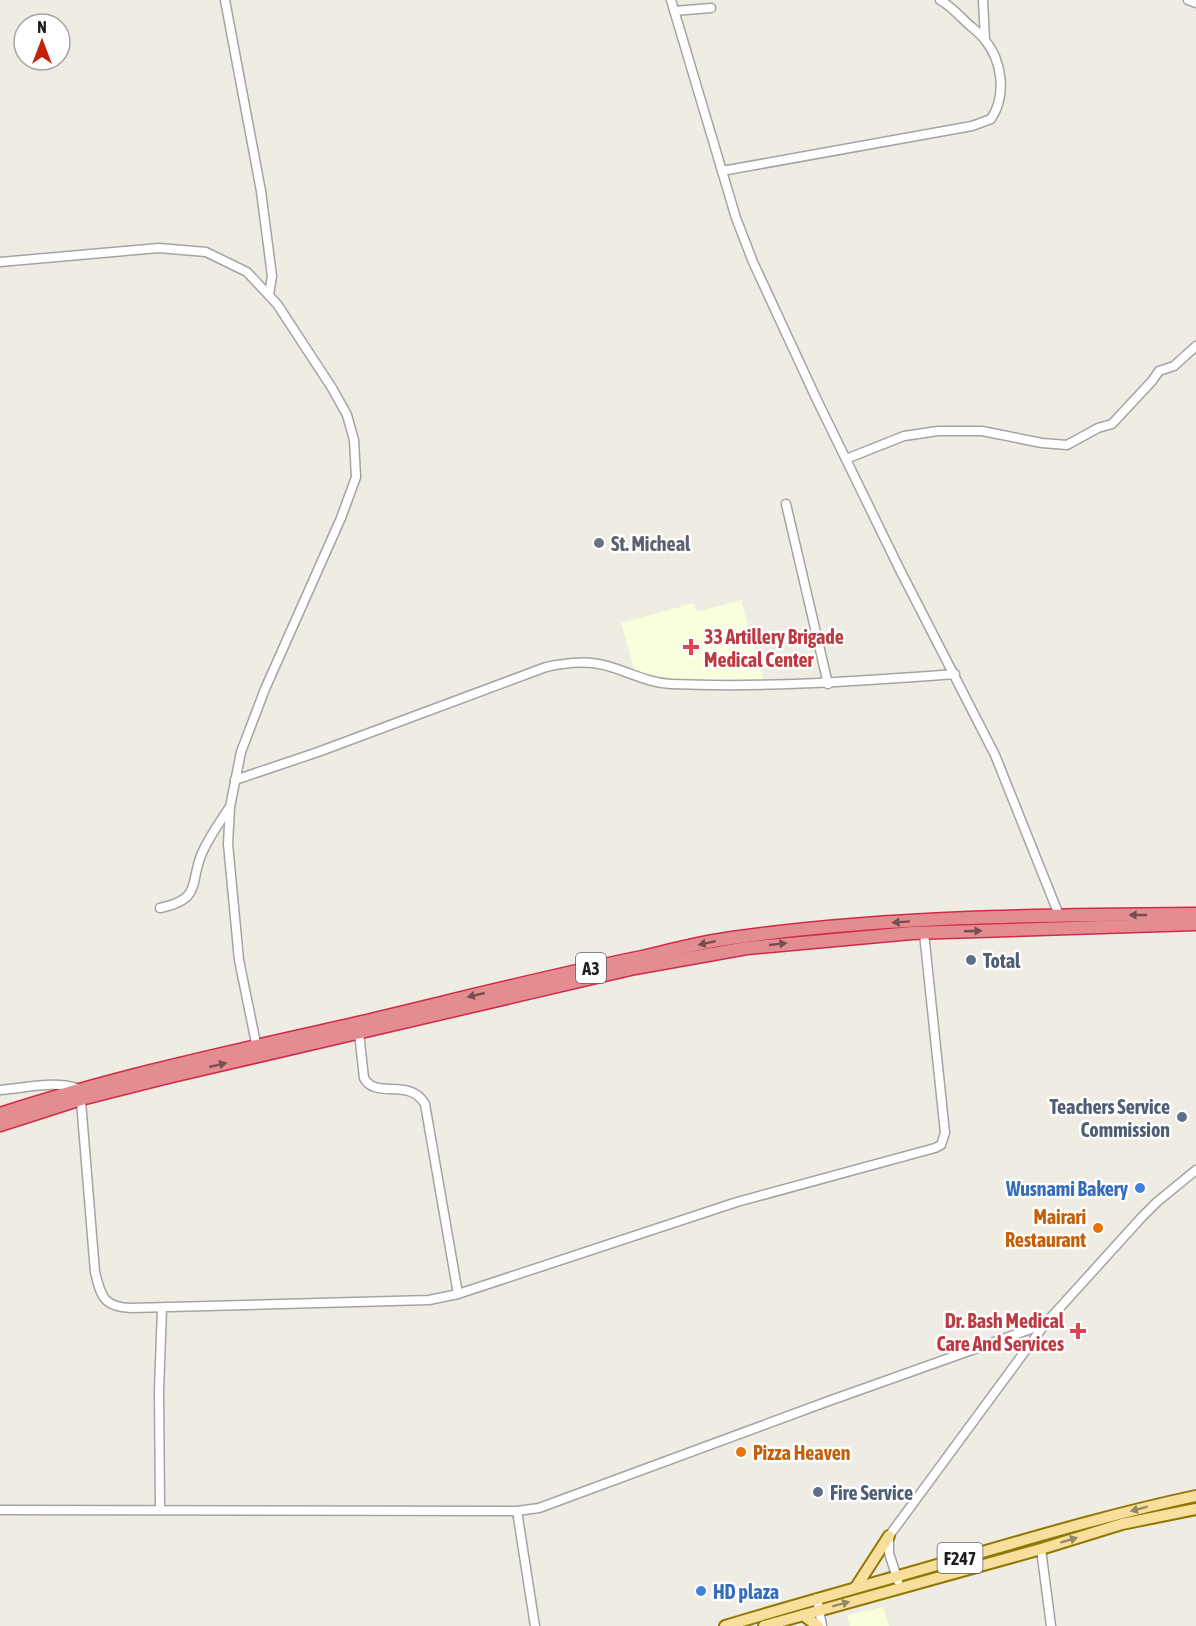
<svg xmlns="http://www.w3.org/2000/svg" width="1196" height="1626" font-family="'Asap Condensed',sans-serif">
<rect width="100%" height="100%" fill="#eeece3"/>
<g fill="#f9fedd">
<polygon points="741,600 763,679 665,681 635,672 621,623 694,603 697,612"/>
<polygon points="883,1607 889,1626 850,1626 847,1615"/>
</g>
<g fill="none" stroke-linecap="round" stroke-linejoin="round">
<defs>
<g id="minor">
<polyline points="225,0 261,191 272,276 269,295"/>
<polyline points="671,0 736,218 753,262 816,398 899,568 995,755 1059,915"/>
<polyline points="983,0 985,40"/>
<polyline points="1188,0 1196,3"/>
<polyline points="674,11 711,8"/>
<path d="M722 171 972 126 991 119C1007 95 1002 61 985 40 980 33 971 27 965 21 957 13 949 5 940 0"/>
<polyline points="0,262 159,248 206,252 247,272 277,304 332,388 347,415 354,440 356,477 341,518 265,689 241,752 230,807 228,844 239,960 257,1048"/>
<polyline points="846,459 904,436 938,431 982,431 1042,443 1067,445 1098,428 1112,424 1152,381 1159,371 1174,366 1196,346"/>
<polyline points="786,504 828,684"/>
<path d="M235 780 318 752 546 667C569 662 591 660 614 668 633 674 650 683 671 684 766 688 861 681 955 674"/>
<path d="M160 908C203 899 189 883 202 853 209 837 220 822 229 808"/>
<path d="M359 1033 364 1078C376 1100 409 1077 425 1104L458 1294"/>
<path d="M0 1090C28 1088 53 1080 80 1089L95 1272C101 1297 104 1307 131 1308L429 1300 458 1294 737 1202 935 1148 941 1145 945 1133 924 933"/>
<polyline points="160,1509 159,1391 162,1308"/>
<polyline points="0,1510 517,1511 539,1508 826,1402 1045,1324"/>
<polyline points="517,1511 535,1626"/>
<polyline points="1041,1549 1051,1626"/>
<polyline points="898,1581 889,1553 889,1536 1045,1324 1141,1218 1157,1202 1196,1170"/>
<polyline points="817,1598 822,1626"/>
</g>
<g id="major">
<polyline points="856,1587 889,1536"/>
<polyline points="803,1615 818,1626"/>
<path d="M725 1626C798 1604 871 1584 944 1563 1028 1539 1111 1514 1196 1496"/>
<polyline points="764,1626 1041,1549 1122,1524 1196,1509"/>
</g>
<g id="highway">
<path d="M0 1114C119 1075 240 1050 362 1022 455 1000 548 976 642 957 672 950 702 942 732 938 885 916 1041 915 1196 914"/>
<polyline points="0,1125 81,1099 168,1077 635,968 747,948 912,933 1196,924"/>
</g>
</defs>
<use href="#minor" stroke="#a4a4a4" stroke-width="11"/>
<use href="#major" stroke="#917805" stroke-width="14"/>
<use href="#highway" stroke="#d22a4a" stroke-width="15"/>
<use href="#minor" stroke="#fff" stroke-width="8"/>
<use href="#major" stroke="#f8df9e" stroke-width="10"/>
<use href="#highway" stroke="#e38d90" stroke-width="12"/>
</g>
<defs><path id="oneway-solid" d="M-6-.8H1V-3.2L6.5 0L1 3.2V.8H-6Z" transform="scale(1.5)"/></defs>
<g fill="#764f51">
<use href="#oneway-solid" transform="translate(1138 915) rotate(180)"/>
<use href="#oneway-solid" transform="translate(901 922) rotate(176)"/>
<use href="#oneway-solid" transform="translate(973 931) rotate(-2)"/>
<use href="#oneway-solid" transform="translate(707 943) rotate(168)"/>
<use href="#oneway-solid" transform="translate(778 944) rotate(-6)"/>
<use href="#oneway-solid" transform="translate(476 995) rotate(167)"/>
<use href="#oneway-solid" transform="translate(218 1065) rotate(-13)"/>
</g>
<g fill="#958864">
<use href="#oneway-solid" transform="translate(1139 1509) rotate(165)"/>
<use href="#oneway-solid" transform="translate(1069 1540) rotate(-17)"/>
<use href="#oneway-solid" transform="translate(841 1604) rotate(-15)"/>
</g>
<circle fill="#6b7280" stroke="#fff" stroke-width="2" cx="599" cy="543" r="6"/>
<g fill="#e0444e" stroke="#fff" stroke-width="2">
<path d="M688 638h6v6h6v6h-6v6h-6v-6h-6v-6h6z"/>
<path d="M1075 1322h6v6h6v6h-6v6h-6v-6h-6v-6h6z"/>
</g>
<g fill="#5c6f8a" stroke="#fff" stroke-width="2">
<circle cx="971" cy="960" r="6"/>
<circle cx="1182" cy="1117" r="6"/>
<circle cx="818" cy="1492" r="6"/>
</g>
<g fill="#3f7fe0" stroke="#fff" stroke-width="2">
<circle cx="1140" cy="1188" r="6"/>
<circle cx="701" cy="1591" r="6"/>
</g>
<g fill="#e8710a" stroke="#fff" stroke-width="2">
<circle cx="1098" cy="1228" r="6"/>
<circle cx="741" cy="1452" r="6"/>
</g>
<g text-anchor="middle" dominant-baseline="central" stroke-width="5" stroke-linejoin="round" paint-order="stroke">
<g fill="#fff" stroke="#616161" stroke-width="1.5">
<rect x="576" y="953" width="30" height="30" rx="4.5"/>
<rect x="937.5" y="1543" width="45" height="30" rx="4.5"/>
</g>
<g font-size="18" font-weight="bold" fill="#1d1d1d">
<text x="591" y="968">A3</text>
<text x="960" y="1558">F247</text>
</g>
<g font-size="20" font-weight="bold" fill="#5b616d" stroke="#fff" text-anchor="start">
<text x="611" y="543">St. Micheal</text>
</g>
<g font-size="20" font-weight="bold" fill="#be3a42" stroke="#fff" text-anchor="start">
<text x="704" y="636">33 Artillery Brigade<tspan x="704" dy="23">Medical Center</tspan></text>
<text x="1064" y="1320" text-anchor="end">Dr. Bash Medical<tspan x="1064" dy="23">Care And Services</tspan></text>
</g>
<g font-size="20" font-weight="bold" fill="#4e5e75" stroke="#fff" text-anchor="start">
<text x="983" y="960">Total</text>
<text x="1170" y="1106" text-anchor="end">Teachers Service<tspan x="1170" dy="23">Commission</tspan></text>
<text x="830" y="1492">Fire Service</text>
</g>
<g font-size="20" font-weight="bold" fill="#366cbe" stroke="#fff" text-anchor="end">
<text x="1128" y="1188">Wusnami Bakery</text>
<text x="713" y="1591" text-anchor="start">HD plaza</text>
</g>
<g font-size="20" font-weight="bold" fill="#c56008" stroke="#fff" text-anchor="end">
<text x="1086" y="1216">Mairari<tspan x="1086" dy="23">Restaurant</tspan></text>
<text x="753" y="1452" text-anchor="start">Pizza Heaven</text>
</g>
</g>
<g transform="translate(42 42)"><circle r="28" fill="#ffffff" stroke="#a5a5a5" stroke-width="1.5"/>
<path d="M0-4.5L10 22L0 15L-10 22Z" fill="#c32407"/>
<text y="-9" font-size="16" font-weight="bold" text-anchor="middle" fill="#1d1d1d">N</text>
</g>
</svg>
